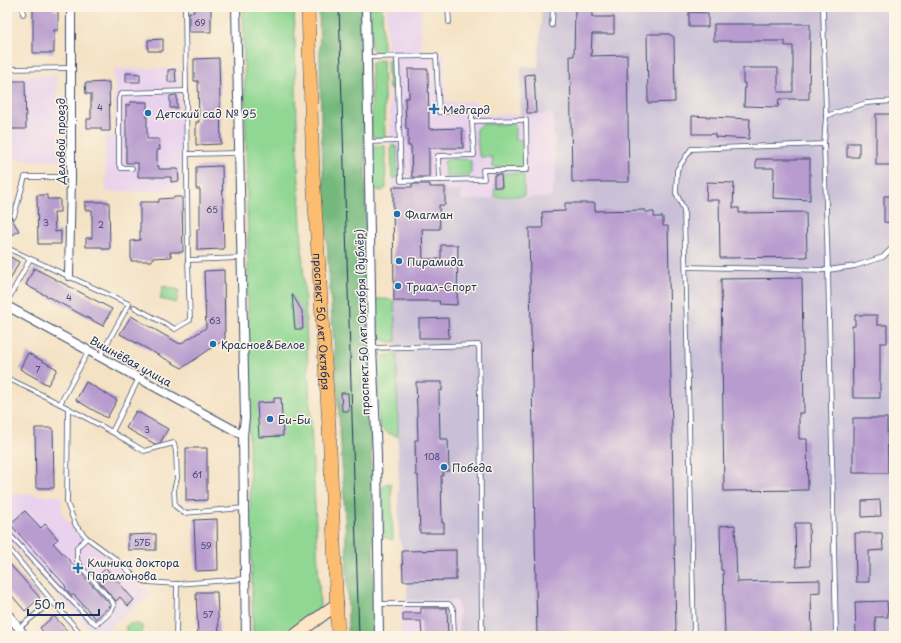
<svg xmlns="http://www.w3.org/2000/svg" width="901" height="643" font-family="'Playpen Sans',sans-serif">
<rect width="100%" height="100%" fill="#fcf5e5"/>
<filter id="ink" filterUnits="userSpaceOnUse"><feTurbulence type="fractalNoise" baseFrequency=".025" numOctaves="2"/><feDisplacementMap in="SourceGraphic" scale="8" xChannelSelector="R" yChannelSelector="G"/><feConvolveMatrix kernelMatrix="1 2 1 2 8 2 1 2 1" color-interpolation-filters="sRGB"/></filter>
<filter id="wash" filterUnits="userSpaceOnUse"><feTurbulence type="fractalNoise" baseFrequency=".012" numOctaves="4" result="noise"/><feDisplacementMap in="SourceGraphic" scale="16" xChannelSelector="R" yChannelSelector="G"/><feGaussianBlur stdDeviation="0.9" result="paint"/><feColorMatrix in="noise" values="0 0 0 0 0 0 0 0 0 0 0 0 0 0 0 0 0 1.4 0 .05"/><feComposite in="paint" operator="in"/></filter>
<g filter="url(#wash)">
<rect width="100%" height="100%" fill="#f4e2c5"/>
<g fill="#e9d2ed">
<polygon points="386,7 421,7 421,50 439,51 444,56 446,101 448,102 473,101 476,103 483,115 520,114 520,116 553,114 556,174 551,197 462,200 445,192 445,187 393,187"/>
<polygon points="180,68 182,190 106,192 105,136 115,135 114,69"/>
<polygon points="57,75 59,161 7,159 7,76"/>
<polygon points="7,494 29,494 44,496 61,496 62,513 74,530 151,593 99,636 95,636 7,539"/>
<polygon points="400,600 458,600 459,636 401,636"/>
</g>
<polygon fill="#c9bfd7" points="542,7 894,7 894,636 459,636 458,600 407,600 407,581 403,581 402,547 399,538 397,358 394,301 393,187 445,187 445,191 461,191 462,200 551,197 556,174 553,114 520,116 520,114 521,66 538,67"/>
<g fill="#8fd792" stroke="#558378">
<polygon points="243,7 294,7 298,165 320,606 316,614 285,636 253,636 248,393 248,244"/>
<polygon points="370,7 382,7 383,53 375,53 371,48"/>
<polygon points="383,60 385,138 376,138 372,135 371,63 374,61"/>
<polygon points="387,60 392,60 395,62 396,87 394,89 389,89"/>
<polygon points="482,124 515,124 515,140 524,140 524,163 520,167 493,167 492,157 481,157 479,156 476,129"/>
<polygon points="375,146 385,146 386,188 382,191 377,190 373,186 372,150"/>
<polygon points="391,146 395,146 397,148 398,178 392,178"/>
<polygon points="448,159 467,159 471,161 471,173 468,176 447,177 445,174 444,162"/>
<polygon points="506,173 522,173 524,176 524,196 495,197 494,189 503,188 503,174"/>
<polygon points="163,286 179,290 176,303 160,299"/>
<path d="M376 299H386L394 301 396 342C388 342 383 341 377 335Z"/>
<path d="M397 354V358L398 436C389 434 384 432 379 425L377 365C382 355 386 355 397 354Z"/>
<polygon points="391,483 393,540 385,538 381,533 381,490 385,484"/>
<polygon points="129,624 139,624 142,626 142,636 126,636 126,626"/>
</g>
<path fill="#73b87c" stroke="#47746d" d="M319 7H362L375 636H348C348 481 330 326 323 172 320 117 320 62 319 7Z"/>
<g id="blocks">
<g fill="#b89ccf">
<polygon points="33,7 54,7 54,10 58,10 58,30 54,30 54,53 33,53"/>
<polygon points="193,7 211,7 211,32 189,32 189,12 194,12"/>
<polygon points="575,7 592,7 592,17 614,17 614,34 592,34 591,56 627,55 629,182 572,182 570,56 574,56"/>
<polygon points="689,12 708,13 708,27 689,27"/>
<polygon points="714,24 810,24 809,99 779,99 778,107 744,106 745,83 743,83 743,68 778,68 778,92 793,92 793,46 785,46 785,41 714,41"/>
<polygon points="647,34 669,34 674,37 675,102 648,103"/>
<polygon points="163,39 163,51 148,51 148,40"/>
<polygon points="219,58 221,144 196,145 196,122 199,122 198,81 194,81 194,59"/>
<polygon points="175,69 176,82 168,82 168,70"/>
<polygon points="408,69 428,69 429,129 462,128 463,148 429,148 429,177 412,177 411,146 408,146 408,129 406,129 405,98 409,98"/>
<polygon points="126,73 140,74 140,82 126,82"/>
<polygon points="534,74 536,113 527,113 525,75"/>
<polygon points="7,81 25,81 26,129 7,129"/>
<polygon points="109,82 110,131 101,131 101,128 87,128 87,119 91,119 91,94 86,94 85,83"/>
<polygon points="177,95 177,108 170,108 170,96"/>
<polygon points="130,102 147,102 147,139 159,139 160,150 157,150 157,166 159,166 159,169 178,169 179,181 171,182 171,177 138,177 138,163 126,163 126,105 130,105"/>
<rect x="876" y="114" width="18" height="51"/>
<polygon points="692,116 750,119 749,139 715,137 715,134 692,134"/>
<rect x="847" y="143" width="12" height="14"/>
<polygon points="756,159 810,159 810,200 773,198 774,168 756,168"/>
<polygon points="222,166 224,249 197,250 197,229 200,229 200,189 196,189 196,167"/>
<polygon points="501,174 502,187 494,187 494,175"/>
<polygon points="707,182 734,183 733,208 739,208 739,213 806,212 807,257 720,258 719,200 706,200"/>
<polygon points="412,184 430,184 430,187 445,187 445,205 439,205 440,229 422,229 423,259 441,259 441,245 458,245 457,305 439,304 440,301 394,301 393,187 412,187"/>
<polygon points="37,195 47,195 47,199 60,199 60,212 54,212 55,232 61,231 61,244 38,244"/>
<polygon points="884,196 893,196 892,223 884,222"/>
<polygon points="174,197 182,197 183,252 170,252 171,257 152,258 152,261 131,261 131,241 140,240 140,202 159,202 159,199 174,198"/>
<polygon points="85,202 109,202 110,249 102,249 102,247 86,247 86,238 92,238 92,210 85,210"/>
<polygon points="565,203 595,203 595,211 645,210 645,212 654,212 654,217 663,217 663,226 668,226 676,636 537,636 529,228 543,228 542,212 565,211"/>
<polygon points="7,211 19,231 9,237 7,233"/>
<polygon points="7,255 19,262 7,286"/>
<polygon points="34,268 112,309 103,326 26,285"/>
<polygon points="224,270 225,339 182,368 120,334 131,316 180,344 206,328 204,271"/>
<polygon points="802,278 804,413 799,413 799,439 807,439 808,490 724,491 721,279"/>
<polygon points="292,294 302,311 303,329 295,329"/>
<polygon points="855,315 877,315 877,325 887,325 887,343 880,343 880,398 853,398 852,326 855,326"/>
<polygon points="448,318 449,338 419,338 419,319"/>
<polygon points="28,353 57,369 48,385 20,369"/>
<polygon points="86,382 117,400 107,418 76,400"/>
<polygon points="416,382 442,382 442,391 439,391 440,439 448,439 449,471 443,471 443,476 441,476 442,523 444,523 444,533 420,533 418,475 416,475 415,440 418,440"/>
<polygon points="341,393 348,393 349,411 342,411"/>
<polygon points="274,398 281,398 283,436 259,437 257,403 274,402"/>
<polygon points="136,411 168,429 160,443 155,444 126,428"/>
<polygon points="853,418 887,418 888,473 853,473"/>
<polygon points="35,428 53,428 54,488 36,488"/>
<polygon points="186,448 207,448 207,500 186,501"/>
<polygon points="880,500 881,516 862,517 862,501"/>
<polygon points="25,511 41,528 45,524 58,539 53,543 109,603 110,606 96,619 74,595 71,595 66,589 65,585 10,524"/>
<polygon points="217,519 218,570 196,571 194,520"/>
<polygon points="795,523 809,523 810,566 796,567"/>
<polygon points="735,525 737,582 820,580 820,592 811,593 812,636 725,636 723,570 721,570 720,526"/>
<polygon points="855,533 882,533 883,550 869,551 869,582 856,582"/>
<polygon points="156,534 156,550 128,550 128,535"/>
<polygon points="456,550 456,580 403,581 402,551"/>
<polygon points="7,561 40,598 25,611 7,590"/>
<polygon points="106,568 134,600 128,606 120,597 116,601 96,578"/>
<polygon points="196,592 217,592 219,636 198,636"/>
<polygon points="887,601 888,617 875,617 876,636 856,636 855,602"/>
<polygon points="421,608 447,608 448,636 422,636 421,621 403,621 403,613 421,613"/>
<polygon points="54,616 72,636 47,636 40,628"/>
</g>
</g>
</g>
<g filter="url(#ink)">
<use href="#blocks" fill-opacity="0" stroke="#3c4a6d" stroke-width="1"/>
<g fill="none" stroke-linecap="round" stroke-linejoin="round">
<defs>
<g id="lane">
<polyline points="185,7 188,260"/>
<polyline points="448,7 449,22"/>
<polyline points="823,7 826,116"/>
<polyline points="23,14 23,7"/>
<polyline points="552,25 553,7"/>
<polyline points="367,57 436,56 439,112 472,110 472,121 526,120 527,170 483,170 484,179 401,181 397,57"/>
<polyline points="7,69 71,68"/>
<polyline points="894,101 866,103 826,116 824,144 828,270 855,266 883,257 894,246"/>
<polyline points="368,142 400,141"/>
<polyline points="187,154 239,153"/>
<polyline points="132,168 121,168 119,164 119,99 120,95 124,93 186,91"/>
<polyline points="439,180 438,156 474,155 472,121"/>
<polyline points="14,216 25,177 71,177"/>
<polyline points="7,248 129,304 100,356"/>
<polyline points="685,267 828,270 836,636"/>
<polyline points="7,302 30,259"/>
<polyline points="134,307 175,329 190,320 188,260 241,258"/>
<path d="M372 348 479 345C481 442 481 539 482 636"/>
<path d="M7 378C54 400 100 424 144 451L174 443 176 452 177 478 174 490 175 506 184 513 244 508"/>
<polyline points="60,404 89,350"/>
<polyline points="68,408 67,503 76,526 87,538 117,560 135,577 146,582 177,584 244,579"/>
<polyline points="112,432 139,378"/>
<path d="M7 532 89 619 96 624C104 619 110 614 114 606L112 601 82 568 77 560V547L87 538"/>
<polyline points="7,546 52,601 83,636"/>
<polyline points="379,604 449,604 453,609 454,636"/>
<polyline points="19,628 52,601"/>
<polyline points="176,636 177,584"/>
<polyline points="694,636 684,210 676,193 677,170 691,149 824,144"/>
</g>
<g id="street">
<polyline points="236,7 245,418 243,435 244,508 246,636"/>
<polyline points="366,7 372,348 377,455 379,636"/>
<polyline points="69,276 71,177 71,7"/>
<polyline points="7,306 243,435"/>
<polyline points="7,613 25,636"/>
</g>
<polyline id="secondary" points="294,636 337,604"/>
<g id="primary">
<path id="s1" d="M308 7 313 174 329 426 338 636"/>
</g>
</defs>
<use href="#lane" stroke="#3c4a6d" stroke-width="5.5"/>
<use href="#street" stroke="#3c4a6d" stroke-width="10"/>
<use href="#secondary" stroke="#3c4a6d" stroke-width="14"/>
<use href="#primary" stroke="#3c4a6d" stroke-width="14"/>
<use href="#lane" stroke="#fff" stroke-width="4"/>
<use href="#street" stroke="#fff" stroke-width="8"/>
<use href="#secondary" stroke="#fee5c5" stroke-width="12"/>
<use href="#primary" stroke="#fcbd6f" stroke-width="13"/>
<polyline stroke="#1b2f5e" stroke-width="1" points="339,7 359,636"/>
</g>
</g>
<g fill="#1f6fb2" stroke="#fcf5e5" stroke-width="1.5">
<path d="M432 103h4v4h4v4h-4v4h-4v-4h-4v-4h4z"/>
<circle cx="148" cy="113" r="4"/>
<circle cx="397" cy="214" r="4"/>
<circle cx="399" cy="261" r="4"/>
<circle cx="398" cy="286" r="4"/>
<circle cx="213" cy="344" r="4"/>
<circle cx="270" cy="419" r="4"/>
<circle cx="444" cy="467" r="4"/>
<path d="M76 562h4v4h4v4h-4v4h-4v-4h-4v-4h4z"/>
</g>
<g text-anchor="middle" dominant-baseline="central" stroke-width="3" stroke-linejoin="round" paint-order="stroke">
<g font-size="9" fill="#424a7a">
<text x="200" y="22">69</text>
<text x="100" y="107">4</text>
<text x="212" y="209">65</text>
<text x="46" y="222">3</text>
<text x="101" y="224">2</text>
<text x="69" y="297">4</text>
<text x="215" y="320">63</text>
<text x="38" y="369">7</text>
<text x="147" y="429">3</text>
<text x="432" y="456">108</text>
<text x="197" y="474">61</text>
<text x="142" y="542">57Б</text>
<text x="206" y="545">59</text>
<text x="208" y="614">57</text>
</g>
<g font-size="11" fill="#1b2f5e" stroke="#fcf5e5" text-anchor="start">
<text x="443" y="109">Медгард</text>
<text x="156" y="113">Детский сад № 95</text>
<text x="405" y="214">Флагман</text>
<text x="407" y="261">Пирамида</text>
<text x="406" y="286">Триал-Спорт</text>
<text x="221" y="344">Красное&amp;Белое</text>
<text x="278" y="419">Би-Би</text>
<text x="452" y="467">Победа</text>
<text x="87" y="562">Клиника доктора<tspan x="87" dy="13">Парамонова</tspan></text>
</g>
<g font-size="11" fill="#1b2f5e" stroke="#fcf5e5">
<text transform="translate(60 141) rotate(-90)">Деловой проезд</text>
<text stroke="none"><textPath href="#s1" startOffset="315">проспект 50 лет Октября</textPath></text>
<text transform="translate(362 322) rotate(-92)">проспект 50 лет Октября (дублёр)</text>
<text transform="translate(131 361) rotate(29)">Вишнёвая улица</text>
</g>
</g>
<rect width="901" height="643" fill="none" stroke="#fcf5e5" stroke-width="24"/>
<path d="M28 609v6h71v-6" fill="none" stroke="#1b2f5e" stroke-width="2"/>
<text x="34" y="609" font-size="12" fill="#1b2f5e" stroke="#fcf5e5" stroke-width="3" paint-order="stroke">50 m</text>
</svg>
